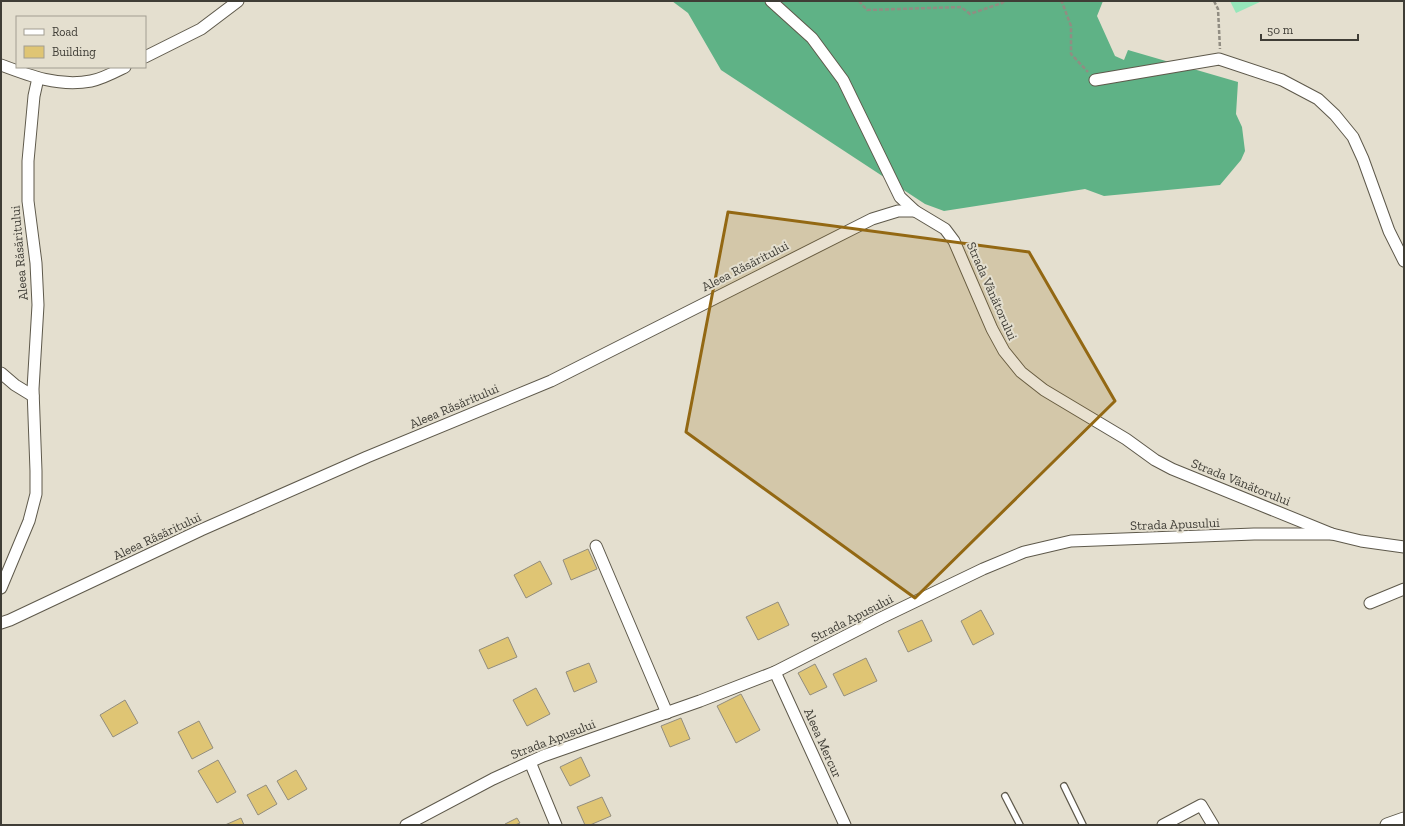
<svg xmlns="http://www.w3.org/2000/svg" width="1405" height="826" font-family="'Zilla Slab',serif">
<rect width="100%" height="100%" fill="#e4dfcf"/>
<polygon fill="#96e7ba" points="1230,1 1262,1 1236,13"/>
<polygon fill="#5fb286" points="672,1 1103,1 1097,16 1115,56 1124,60 1128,50 1238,82 1236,114 1242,127 1245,151 1241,160 1220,185 1104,196 1085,189 944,211 925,204 721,70 688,13"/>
<g fill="#dfc574" stroke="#928d7e">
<polygon points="588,549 597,569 571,580 563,560"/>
<polygon points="540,561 552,584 526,598 514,575"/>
<polygon points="778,602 789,625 758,640 746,617"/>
<polygon points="981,610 994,634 973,645 961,621"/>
<polygon points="922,620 932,641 908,652 898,631"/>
<polygon points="508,637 517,657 488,669 479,650"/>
<polygon points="866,658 877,681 844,696 833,674"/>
<polygon points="589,663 597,682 574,692 566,672"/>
<polygon points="815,664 827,687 810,695 798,673"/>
<polygon points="536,688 550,714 527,726 513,700"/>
<polygon points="741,694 760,730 736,743 717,706"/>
<polygon points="125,700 138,723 113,737 100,715"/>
<polygon points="681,718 690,739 670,747 661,726"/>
<polygon points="199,721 213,748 192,759 178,732"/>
<polygon points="581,757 590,776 570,786 560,767"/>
<polygon points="218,760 236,792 217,803 198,771"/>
<polygon points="296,770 307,789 288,800 277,781"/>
<polygon points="266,785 277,804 258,815 247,795"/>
<polygon points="602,797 611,816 590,825 585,825 577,807"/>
<polygon points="241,818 244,825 225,825"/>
<polygon points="517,818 520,823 515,825 505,825 505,824"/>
</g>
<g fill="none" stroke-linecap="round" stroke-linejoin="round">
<defs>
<g id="service">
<polyline points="1064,786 1083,825"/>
<polyline points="1005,796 1020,825"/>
</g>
<g id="minor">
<polyline points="771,1 812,38 843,80 900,197 915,211 945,229 954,241 992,329 1004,351 1021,372 1044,390 1126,439 1155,460 1172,469 1332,534 1361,541 1404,547"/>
<polyline points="145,57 201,29 238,1"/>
<path d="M1 65C30 76 59 87 91 81 102 79 115 72 125 67"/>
<polyline points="1095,80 1219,59 1282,80 1318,99 1335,115 1353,137 1363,159 1389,231 1404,261"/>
<polyline points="1,373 15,385 33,396"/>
<polyline points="596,546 667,713"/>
<polyline points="1,588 29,521 36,494 36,471 33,389 38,305 36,263 28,201 28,161 34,96 38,78"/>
<polyline points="1370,603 1404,589"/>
<polyline points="1,623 10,620 201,530 367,457 551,381 872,219 898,211 915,211"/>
<polyline points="775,672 845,825"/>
<polyline points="530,762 556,825"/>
<polyline points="406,825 493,779 543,756 700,701 775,672 881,618 983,569 1024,552 1071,541 1254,534 1332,534"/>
<polyline points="1163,825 1201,805 1213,825"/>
</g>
<polyline id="tertiary" points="1387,825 1404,819"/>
</defs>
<use href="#service" stroke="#5e594b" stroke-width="8"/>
<use href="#minor" stroke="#5e594b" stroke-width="13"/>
<use href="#tertiary" stroke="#5e594b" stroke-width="15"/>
<g stroke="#918d82" stroke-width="2.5" stroke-dasharray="4 2" stroke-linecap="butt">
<polyline points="859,1 867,10 961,7 970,14 1002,3 1004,1"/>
<polyline points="1060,1 1062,2 1071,26 1071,54 1088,72"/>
<polyline points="1214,1 1218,9 1220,49"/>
</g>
<use href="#service" stroke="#fff" stroke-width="5.5"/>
<use href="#minor" stroke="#fff" stroke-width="11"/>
<use href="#tertiary" stroke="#fff" stroke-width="13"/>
</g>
<path fill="#936813" fill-opacity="0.2" stroke="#936813" stroke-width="3" stroke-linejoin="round" d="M728 212 1029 252 1115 401 915 598 686 432Z"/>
<g text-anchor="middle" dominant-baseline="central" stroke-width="4" stroke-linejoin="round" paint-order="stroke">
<g font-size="13" fill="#3f3d36" stroke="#e4dfcf">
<text transform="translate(19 253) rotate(-95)">Aleea Răsăritului</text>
<text transform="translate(745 266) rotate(-27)">Aleea Răsăritului</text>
<text transform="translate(992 291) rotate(66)">Strada Vânătorului</text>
<text transform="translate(454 406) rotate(-23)">Aleea Răsăritului</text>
<text transform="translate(1241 482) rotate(22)">Strada Vânătorului</text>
<text transform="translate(1175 524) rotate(-2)">Strada Apusului</text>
<text transform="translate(157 536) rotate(-25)">Aleea Răsăritului</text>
<text transform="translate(852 618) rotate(-27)">Strada Apusului</text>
<text transform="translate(553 739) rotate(-21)">Strada Apusului</text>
<text transform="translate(823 743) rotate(66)">Aleea Mercur</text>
</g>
</g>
<rect width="1405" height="826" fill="none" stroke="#3f3d36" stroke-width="4"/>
<rect x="16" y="16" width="130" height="52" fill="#e4dfcf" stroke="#a29e92"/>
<rect x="24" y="29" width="20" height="6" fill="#ffffff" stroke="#a29e92"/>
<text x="52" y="36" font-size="12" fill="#3f3d36">Road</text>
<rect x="24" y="46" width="20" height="12" fill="#dfc574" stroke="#a29e92"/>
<text x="52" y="56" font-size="12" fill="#3f3d36">Building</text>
<path d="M1261 34v6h97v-6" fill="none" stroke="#3f3d36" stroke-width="2"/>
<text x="1267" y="34" font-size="12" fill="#3f3d36" stroke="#e4dfcf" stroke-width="3" paint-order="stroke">50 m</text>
</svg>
